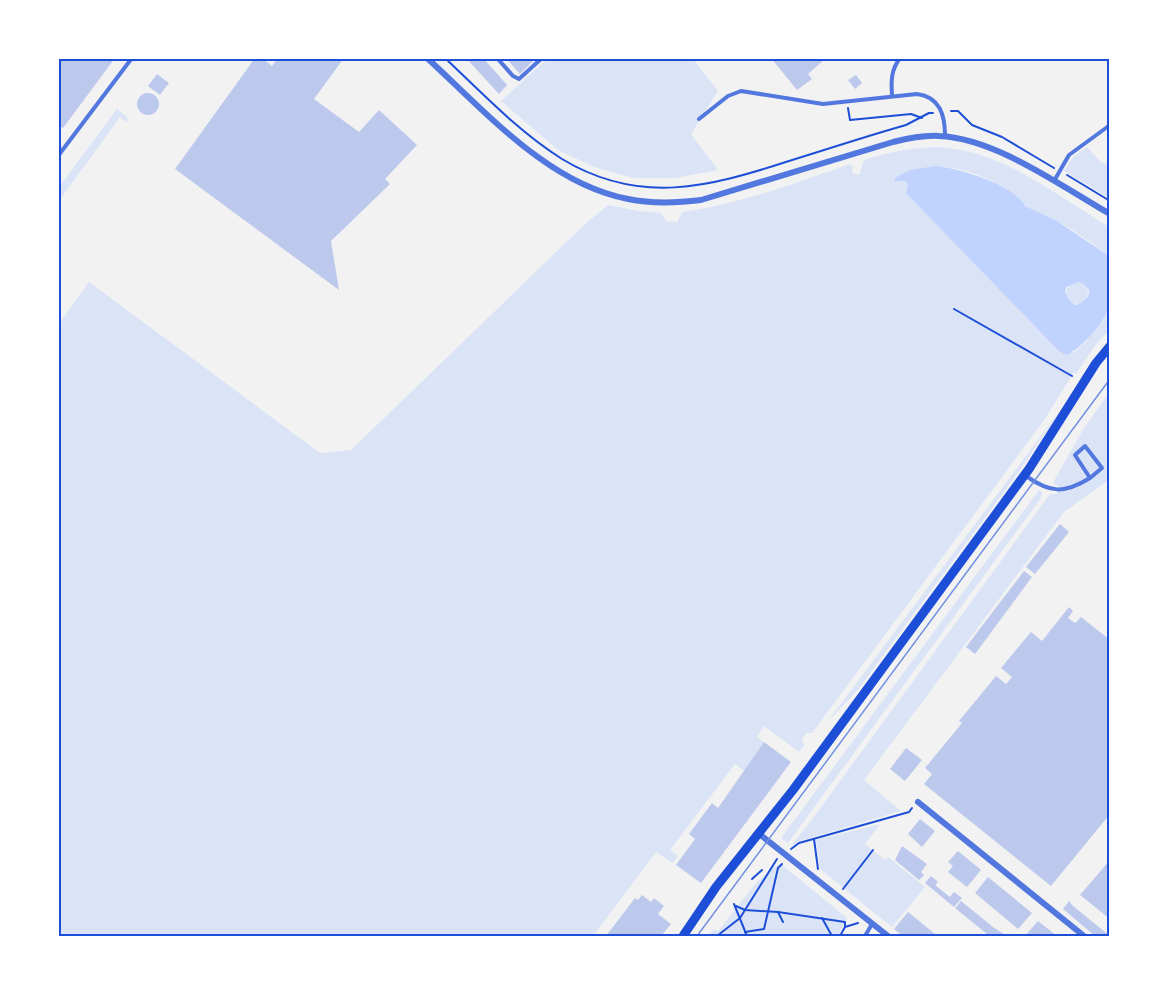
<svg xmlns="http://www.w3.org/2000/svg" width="1168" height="995" font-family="Figtree,sans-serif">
<rect width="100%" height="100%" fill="#f2f2f2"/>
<g fill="#dbe4f7">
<polygon points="547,59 693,59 718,91 691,134 718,170 675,178 633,178 594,167 558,150 501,101"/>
<polygon points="117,109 127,117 128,123 120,117 59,201 59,187"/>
<path d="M939 147C1003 151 1057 195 1109 227V256C1093 244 1077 232 1059 222 1049 216 1036 214 1026 206 1021 203 1018 196 1013 193 975 169 937 157 895 178L894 181H906L1025 316 1073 353 1086 342 1109 307V330L1094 347 1076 374 1074 372 1045 419 812 733H807L802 739 804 746 799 752 764 726 757 737 764 742 744 771 735 764 670 850 678 856 673 863 656 852 593 936H59L58 325 89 282 320 453 351 450 584 225 608 205 639 211 661 213 666 221 677 222 682 212C740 204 795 183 850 164L853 167 852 173 859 175 864 160C889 152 914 147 939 147Z"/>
<polygon points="1087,147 1101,162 1109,166 1109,198 1064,171 1073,157"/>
<circle cx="1077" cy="293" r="11"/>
<polygon points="1109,392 1109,480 1064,512 864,780 901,811 800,841 791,846 813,818 1050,494 1057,494 1059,486 1053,484 1055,479 1083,430"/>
<polygon points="1058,413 1018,473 857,691 828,721"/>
<polygon points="1039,490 1042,492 1041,498 788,843 781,838"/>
<polygon points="880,824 865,844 885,860 888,857 925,887 892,927 820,869 816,840"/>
<polygon points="777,865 782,865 847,918 838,936 708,936 714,929 718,931 756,883"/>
</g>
<path fill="#bfd3fe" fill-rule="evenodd" d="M936 166C958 168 1015 185 1025 206L1057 221 1109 256C1110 267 1112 298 1109 307 1103 323 1082 349 1066 355L1059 351 906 193 908 186 906 181H894L895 178 910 170ZM1079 282C1096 289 1089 301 1075 305L1069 300 1065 292 1066 287Z"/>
<g fill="#bdc9ec">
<polygon points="58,58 115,58 63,128 58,125"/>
<polygon points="255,58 262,58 272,66 278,58 344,58 314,99 359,132 379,110 417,145 385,179 390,184 331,241 339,290 175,169"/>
<polygon points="466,58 483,58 507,85 499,94"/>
<polygon points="506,58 536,58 520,74"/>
<polygon points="771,58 826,58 808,74 812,79 797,90"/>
<polygon points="157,74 169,83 160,95 148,86"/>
<polygon points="856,75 862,83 855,89 848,80"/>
<circle cx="148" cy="104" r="11"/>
<polygon points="1060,524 1069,532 1035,574 1026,567"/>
<polygon points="1024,571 1032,577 975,654 966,647"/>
<polygon points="1069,607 1073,611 1068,618 1075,623 1081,617 1110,640 1110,814 1051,886 924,784 932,774 925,768 962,723 959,721 996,676 1006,684 1012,677 1001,668 1031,632 1042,641"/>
<polygon points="764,742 791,762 701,883 676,865 695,839 689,834 712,803 718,808"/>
<polygon points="906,748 922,760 905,781 890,769"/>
<polygon points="920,819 935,831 922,847 908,834"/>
<polygon points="902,846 927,864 921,872 924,875 919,880 895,860"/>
<polygon points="958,851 981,870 967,887 948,872 953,866 948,862"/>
<polygon points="1110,860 1110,919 1080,895"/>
<polygon points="931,876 938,882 935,885 950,897 954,892 962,898 954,907 925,883"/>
<polygon points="988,877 1032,913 1018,929 975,893"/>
<polygon points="642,895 651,902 654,898 664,906 658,914 671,924 661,936 606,936 635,898 638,900"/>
<polygon points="961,901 993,927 1007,936 991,936 987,934 955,908"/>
<polygon points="1069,901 1073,906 1110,936 1095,936 1063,909"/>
<polygon points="908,912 935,934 938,936 903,936 894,929"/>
<polygon points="1038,921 1057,936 1025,936"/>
</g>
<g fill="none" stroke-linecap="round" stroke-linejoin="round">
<g stroke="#1d4ed8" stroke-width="2">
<path d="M445 58C482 93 519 132 562 159 640 206 709 187 789 161 828 149 867 136 906 125L929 113H933"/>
<polyline points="848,108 850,120 911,114 922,118"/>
<polyline points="951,111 958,111 972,125 1002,137 1054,168"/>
<polyline points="1067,175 1110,201"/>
<polyline points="954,309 1072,376"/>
<polyline points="814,839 818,869"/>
<polyline points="791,849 799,843 909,812 912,808"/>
<polyline points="752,879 762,870"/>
<polyline points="843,889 873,850"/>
<polyline points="734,904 747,936"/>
<polyline points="736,906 745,910 778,912 845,922 845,927"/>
<polyline points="778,912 783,922"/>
<polyline points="822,918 832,936"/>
<polyline points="745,932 764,929 778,868 782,864"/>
<polyline points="717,936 740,918 777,859"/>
<polyline points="840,936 845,927 858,923"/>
</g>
<g stroke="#5277de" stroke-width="4">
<polyline points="497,58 513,76 519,79 542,58"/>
<path d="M892 95C891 81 891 70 900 58"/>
<path d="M699 119 728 96 741 91 823 104 917 94C940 97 945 115 945 136"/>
<polyline points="58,156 132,58"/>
<polyline points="1054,181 1069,155 1110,125"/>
<path d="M1026 476C1050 493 1064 494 1090 478L1102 468 1085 446 1075 455 1090 478"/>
<polyline points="865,936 872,924"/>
</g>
<g stroke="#5277de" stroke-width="6">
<path d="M427 58C485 111 548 184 628 199 652 204 677 203 701 200L893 142C909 138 924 135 939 136 995 138 1061 186 1110 214"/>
<polyline points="918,802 1084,936"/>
<polyline points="758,833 888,936"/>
</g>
<polyline stroke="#1d4ed8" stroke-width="9" points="683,936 716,887 793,790 1029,469 1096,363 1110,346"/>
<polyline stroke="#7290e2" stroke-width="1.5" points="697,936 1110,379"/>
</g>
<rect width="1168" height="995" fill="none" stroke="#ffffff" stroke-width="120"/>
<rect x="60" y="60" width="1048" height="875" fill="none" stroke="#1d4ed8" stroke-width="2"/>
</svg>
